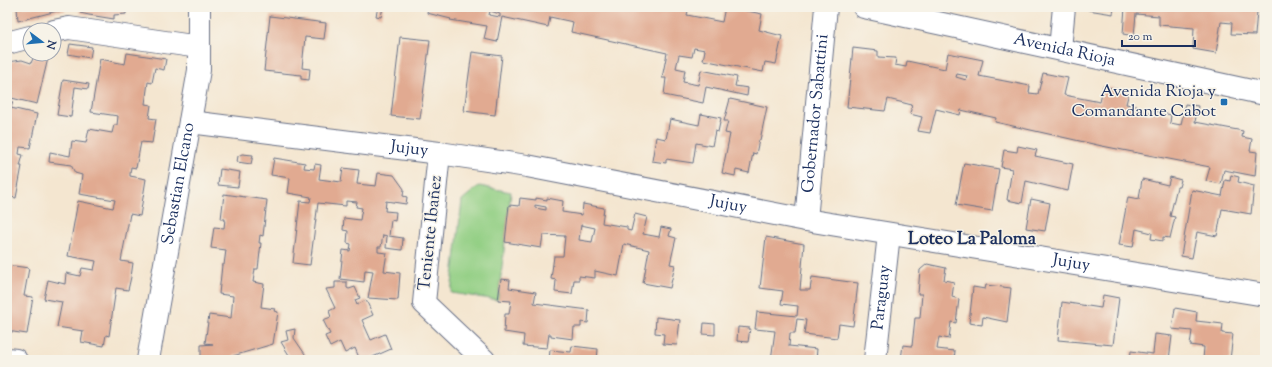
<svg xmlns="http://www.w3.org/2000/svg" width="1272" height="367" font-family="'Sorts Mill Goudy',serif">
<rect width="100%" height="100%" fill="#f7f3e8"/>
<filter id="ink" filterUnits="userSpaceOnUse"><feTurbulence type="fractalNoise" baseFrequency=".025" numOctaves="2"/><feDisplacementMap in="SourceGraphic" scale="8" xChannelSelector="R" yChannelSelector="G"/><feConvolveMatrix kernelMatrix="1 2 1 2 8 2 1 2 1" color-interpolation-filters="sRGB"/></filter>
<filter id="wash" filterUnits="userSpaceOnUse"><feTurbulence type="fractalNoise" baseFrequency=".012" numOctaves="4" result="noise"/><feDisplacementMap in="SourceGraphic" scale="16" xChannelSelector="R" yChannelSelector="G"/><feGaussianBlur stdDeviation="0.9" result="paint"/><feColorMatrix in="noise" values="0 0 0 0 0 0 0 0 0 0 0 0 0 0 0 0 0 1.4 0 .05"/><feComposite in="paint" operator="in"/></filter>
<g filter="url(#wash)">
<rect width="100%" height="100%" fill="#f4e6d0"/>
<polygon fill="#93cf84" stroke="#577f71" points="479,186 511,192 498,300 451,293 462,200"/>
<g id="blocks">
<g fill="#e1aa91" fill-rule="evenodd">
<polygon points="17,7 64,7 65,11 57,11 18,21"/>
<polygon points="80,7 126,7 126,14 114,15 114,19 89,15 80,13"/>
<polygon points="378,7 383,7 381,17 376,16"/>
<path d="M428 7H648L664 10V7H689L687 15 722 22 725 7H728L762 14 759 30 782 36 776 64 765 62 763 72 703 60 705 50 694 48 692 57 679 55 676 68 685 70 683 82 698 85 701 70 737 77 735 86 748 88 747 96 706 87 703 103 664 95 666 78H662L667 53 571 32 573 22 550 17 548 27 502 17 497 42 484 39 487 26 450 20 451 19 427 13ZM490 11 500 14V17L489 15Z"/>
<polygon points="1087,7 1114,7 1113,14 1088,10"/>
<polygon points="1125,7 1265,7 1265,12 1257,11 1255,35 1231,34 1232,23 1221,22 1216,53 1193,49 1194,28 1159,25 1159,16 1136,14 1134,36 1123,34"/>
<polygon points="270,16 326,23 324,39 305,37 302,68 310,69 309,80 301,79 301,75 264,71"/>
<polygon points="400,37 430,40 420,119 391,116"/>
<polygon points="70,44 92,47 90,58 68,54"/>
<path d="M853 48 878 51V57L896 58 895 65 906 67 907 61 945 69 948 53 983 60 979 76 1030 86 1029 93 1038 94 1043 73 1068 78 1064 95 1100 102 1103 86 1129 92 1126 104 1146 108V113L1150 114 1151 110 1171 115 1170 123 1181 125 1185 104 1198 106 1195 122 1243 131 1242 137 1252 139 1250 151 1257 152 1255 176 1224 170 1221 184 1206 181 1210 167 1102 146 995 122 996 118 961 110 960 115 936 109 930 133 918 131 922 117 910 114 912 105 888 99 885 111 847 107ZM957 74 967 76 966 80 956 77Z"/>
<polygon points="472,52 502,56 495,115 464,111"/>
<polygon points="127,53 166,59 164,70 155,68 152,83 148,82 145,104 151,105 149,118 156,119 152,143 141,142 136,168 131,167 130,174 130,176 146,179 140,216 130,214 121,261 133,263 131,277 128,290 116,288 109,336 106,335 104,346 81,342 83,331 57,327 62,302 44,299 48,280 65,284 66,273 80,276 82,268 94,270 96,261 68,256 78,201 113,208 115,200 79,194 82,175 75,173 71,165 49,162 50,152 70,156 72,141 86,143 89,129 112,133 114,125 117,125 118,116 91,112 100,59 125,64"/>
<polygon points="35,54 49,54 37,104 7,97 7,62 22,60 31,63"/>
<polygon points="63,80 89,84 88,89 75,87 71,117 57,115"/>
<polygon points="730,99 767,107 760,140 759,140 756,154 753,153 749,173 736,170 735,176 722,173 730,134 725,133 728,121 724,121"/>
<polygon points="7,101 13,102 11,108 37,114 30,148 20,147 19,154 23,155 20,166 22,166 16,198 7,196"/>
<polygon points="701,114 721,118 718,132 715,131 712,146 696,143 693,163 666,159 666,163 652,161 656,137 666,139 670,119 699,125"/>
<polygon points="1018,146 1037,150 1035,156 1073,164 1068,191 1026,181 1022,203 1007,200 1012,169 1001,167 1004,150 1017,152"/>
<polygon points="242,154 253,155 251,164 237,162 238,156"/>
<polygon points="274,158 305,163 304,168 314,169 315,164 321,165 319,179 341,182 343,168 359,170 357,184 376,186 378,173 394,175 404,189 403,196 407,197 406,204 386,201 385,211 396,212 395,221 391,220 389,236 403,238 402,250 386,248 387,236 383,235 381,247 378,247 378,252 387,253 384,271 400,273 398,300 368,298 373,271 365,270 364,282 340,279 343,250 350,251 351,244 347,243 348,231 343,230 344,218 360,220 362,208 356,207 357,202 346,201 346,206 318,203 310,265 293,263 300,201 310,202 311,197 288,193 290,178 271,175"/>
<polygon points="964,163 999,169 992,211 956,205"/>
<polygon points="220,169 240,172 238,187 218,185"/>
<polygon points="1231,175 1239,177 1238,182 1254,186 1251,214 1222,209 1217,236 1197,232 1192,258 1181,256 1192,190 1222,196 1225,180 1230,181"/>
<polygon points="1170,177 1181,180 1179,187 1177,187 1170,216 1175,217 1170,238 1163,237 1163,241 1151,239 1152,233 1136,229 1133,247 1119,245 1128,197 1139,199 1142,179 1168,185"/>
<polygon points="224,194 267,200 263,236 260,235 259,243 261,243 258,269 255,269 253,282 264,284 261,307 275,309 274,311 278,312 273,344 233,356 235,360 201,360 201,345 213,344 205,343 209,315 231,318 233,296 219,294 222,265 224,265 226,250 211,248 214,227 224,228 225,219 221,219"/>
<path d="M520 198 536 200V198L547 200V198L563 201 562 212 582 215 583 204 604 208 602 223 627 227V230L631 231 635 214 647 217 643 234 659 237 661 227 671 229 669 236 676 238 670 264 675 265 670 288 643 283 649 250 624 244 618 276 595 271V278L579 276V280H574L572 294 555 292 556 280 551 279 554 256H563L565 236 543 235 541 248 505 242 509 205 519 206ZM535 205 546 207V210L535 208ZM581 225 595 228 592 242 579 240Z"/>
<polygon points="1031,199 1050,203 1045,231 1026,228"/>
<polygon points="766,237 804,244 800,290 810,290 812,277 858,283 853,326 839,324 837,338 804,334 806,320 797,319 795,333 790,333 789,346 817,349 816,360 771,360 775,331 755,329 757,312 797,316 798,306 781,304 783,291 760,288"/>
<polygon points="927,264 946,268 944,280 954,282 952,297 959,299 956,323 951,322 949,339 939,337 937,349 955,351 954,360 908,360 901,359 903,345 912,346 915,318 920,318 922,294 918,294 920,270"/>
<polygon points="7,265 29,268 24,296 33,297 27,334 7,331"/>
<polygon points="501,279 510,280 509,288 536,292 534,303 589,310 588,323 581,322 581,327 574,327 573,339 551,336 551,334 549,334 547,348 523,346 524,335 504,332 505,314 509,314 511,301 498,300"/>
<polygon points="335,282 347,282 347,288 349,289 355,287 360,298 355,300 357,305 366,300 373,315 362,320 371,340 385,334 391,349 366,360 360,360 355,348 345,353 340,342 330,347 325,336 330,334 323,320 331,317 329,311 335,308 326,289 335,288"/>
<polygon points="986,285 1011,288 1007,322 983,317 982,325 969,323 973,287 985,289"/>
<polygon points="1103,295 1119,298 1113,345 1058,340 1062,302 1101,308"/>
<polygon points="1175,308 1197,312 1196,321 1223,324 1222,333 1233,334 1230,360 1203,360 1204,347 1190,345 1192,331 1172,329"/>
<polygon points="656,317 680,320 677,345 663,344 664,334 655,333"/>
<polygon points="704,323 715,324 715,335 703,334"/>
<polygon points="738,327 750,328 748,342 737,341"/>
<polygon points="295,329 294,338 307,357 304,360 292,360 281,342 288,340 286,331"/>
<polygon points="1155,334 1172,336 1169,360 1130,360 1131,351 1153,354"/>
<polygon points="572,346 598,349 597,360 549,360 550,350 571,352"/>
</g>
</g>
</g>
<g filter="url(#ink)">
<use href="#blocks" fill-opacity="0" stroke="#676f86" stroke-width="1"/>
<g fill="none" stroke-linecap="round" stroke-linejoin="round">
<defs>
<g id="minor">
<path id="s1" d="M864 7 1265 94"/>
<polyline points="54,31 69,28 199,47"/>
<polyline points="7,43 30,37"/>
<polyline points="1060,49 1064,7"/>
<path id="s2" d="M190 122 439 153 527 166 806 220 1265 295"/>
<polyline points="439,153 424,303 484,360"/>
<path id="s3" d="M806 220 826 7"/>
<polyline points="7,359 16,360"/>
<path id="s4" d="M148 360 199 70V7"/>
<path id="s5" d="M875 360 889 234"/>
</g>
</defs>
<use href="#minor" stroke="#676f86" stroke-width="24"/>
<use href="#minor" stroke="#fff" stroke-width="22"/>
</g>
</g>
<rect fill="#1f6fb2" stroke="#f7f3e8" stroke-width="1.5" x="1220" y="98" width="8" height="8" rx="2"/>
<g text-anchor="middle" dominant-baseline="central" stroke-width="3" stroke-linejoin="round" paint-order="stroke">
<g font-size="17" fill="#1b2f5e" stroke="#f7f3e8">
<text stroke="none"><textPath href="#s1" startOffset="205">Avenida Rioja</textPath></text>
<text stroke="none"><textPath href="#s3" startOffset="107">Gobernador Sabattini</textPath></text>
<text stroke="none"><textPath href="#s2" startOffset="221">Jujuy</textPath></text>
<text stroke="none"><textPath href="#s4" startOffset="179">Sebastian Elcano</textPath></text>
<text stroke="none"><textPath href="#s2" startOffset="545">Jujuy</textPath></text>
<text transform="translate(431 233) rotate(-84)">Teniente Ibañez</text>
<text stroke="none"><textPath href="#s2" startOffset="893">Jujuy</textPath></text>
<text stroke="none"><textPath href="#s5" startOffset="63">Paraguay</textPath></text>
</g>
<g font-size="17" fill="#1b2f5e" stroke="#f7f3e8" text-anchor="end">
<text x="1216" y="92">Avenida Rioja y<tspan x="1216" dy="20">Comandante Cabot</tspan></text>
</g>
<g font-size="18" font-weight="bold" fill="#1b2f5e" stroke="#f7f3e8">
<text x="972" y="240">Loteo La Paloma</text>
</g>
</g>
<rect width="1272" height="367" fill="none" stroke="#f7f3e8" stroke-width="24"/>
<g transform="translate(42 42) rotate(106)"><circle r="19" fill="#f7f3e8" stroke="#9fa5b1"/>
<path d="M0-3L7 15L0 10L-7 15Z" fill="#1f6fb2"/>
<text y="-6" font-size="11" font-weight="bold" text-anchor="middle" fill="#1b2f5e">N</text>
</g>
<path d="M1122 40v6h73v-6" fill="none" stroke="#1b2f5e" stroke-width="2"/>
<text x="1128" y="40" font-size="12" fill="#1b2f5e" stroke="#f7f3e8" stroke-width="3" paint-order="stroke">20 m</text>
</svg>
